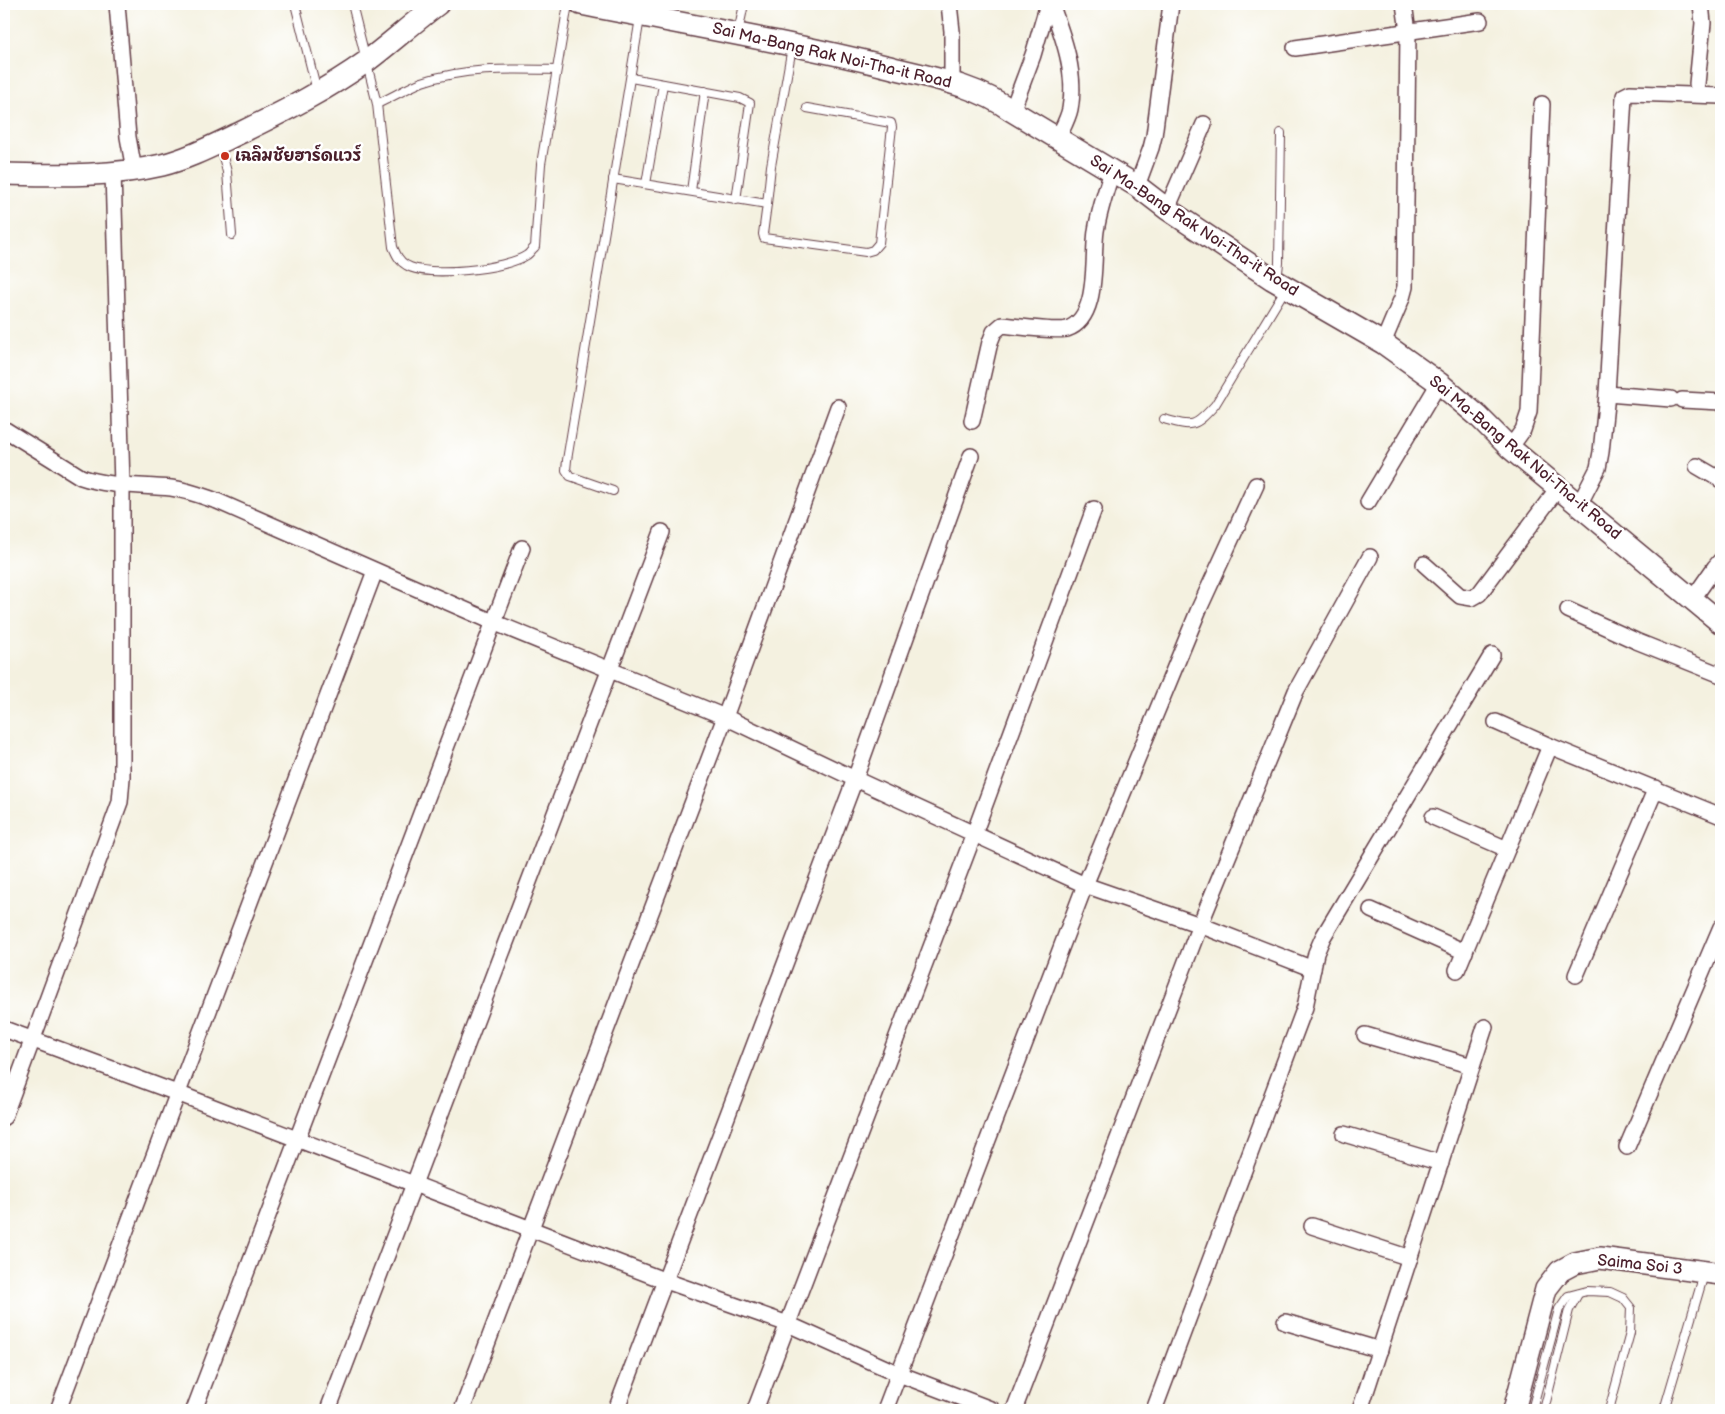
<svg xmlns="http://www.w3.org/2000/svg" width="1725" height="1414" font-family="'Balsamiq Sans','Playpen Sans Thai',sans-serif">
<rect width="100%" height="100%" fill="#fff"/>
<filter id="ink" filterUnits="userSpaceOnUse"><feTurbulence type="fractalNoise" baseFrequency=".02" numOctaves="2"/><feDisplacementMap in="SourceGraphic" scale="10" xChannelSelector="R" yChannelSelector="G"/><feConvolveMatrix kernelMatrix="1 2 1 2 8 2 1 2 1" color-interpolation-filters="sRGB"/></filter>
<filter id="wash" filterUnits="userSpaceOnUse"><feTurbulence type="fractalNoise" baseFrequency=".0096" numOctaves="4" result="noise"/><feDisplacementMap in="SourceGraphic" scale="20" xChannelSelector="R" yChannelSelector="G"/><feGaussianBlur stdDeviation="1.12" result="paint"/><feColorMatrix in="noise" values="0 0 0 0 0 0 0 0 0 0 0 0 0 0 0 0 0 1.4 0 .05"/><feComposite in="paint" operator="in"/></filter>
<g filter="url(#wash)">
<rect width="100%" height="100%" fill="#f4f1e0"/>
</g>
<g filter="url(#ink)">
<g fill="none" stroke-linecap="round" stroke-linejoin="round">
<defs>
<g id="lane">
<polyline points="295,4 317,91"/>
<path d="M352 4 377 104 393 247C396 254 399 261 406 265 427 278 507 269 527 255 530 253 532 249 535 247L541 164 568 4"/>
<polyline points="738,33 744,4"/>
<polyline points="631,78 740,98 750,103 736,200"/>
<path d="M377 104C392 97 407 88 422 82 466 67 511 69 556 70"/>
<polyline points="220,145 227,172 232,235"/>
<polyline points="613,179 767,204 771,166 792,47"/>
<polyline points="646,184 663,84"/>
<polyline points="691,191 705,91"/>
<polyline points="767,204 763,234 764,238 866,252 873,250 879,243 892,127 891,123 807,108"/>
<polyline points="1272,279 1278,272 1279,263 1281,133"/>
<path d="M1164 419C1193 427 1194 428 1215 405L1286 288"/>
<polyline points="613,491 570,476 566,470 567,460 640,18"/>
<polyline points="1532,1410 1559,1309 1568,1296 1587,1291 1610,1292 1623,1298 1631,1308 1630,1333 1609,1410"/>
<polyline points="1544,1410 1569,1310 1578,1294"/>
<polyline points="1664,1410 1704,1274"/>
</g>
<g id="street">
<polyline points="117,4 128,137 134,170"/>
<polyline points="949,4 952,31 952,82"/>
<path d="M1051 4C1063 36 1077 74 1070 109 1068 119 1062 129 1058 138"/>
<polyline points="1295,48 1480,21"/>
<polyline points="1697,84 1703,23 1701,4"/>
<polyline points="1012,111 1033,55 1048,4"/>
<polyline points="1137,186 1151,148 1154,136 1171,4"/>
<polyline points="1167,209 1204,124"/>
<polyline points="1383,343 1402,298 1405,287 1408,31 1404,4"/>
<polyline points="1607,394 1671,399"/>
<polyline points="1682,400 1721,402"/>
<path d="M972 421 990 342 994 332 1002 325C1015 326 1057 332 1067 329 1100 318 1092 258 1096 231 1099 211 1106 191 1112 171"/>
<path d="M4 429 81 477C110 487 141 485 171 488 187 490 202 496 217 501L493 622 725 717 855 779 1085 885 1200 925 1313 969"/>
<polyline points="1510,448 1523,430 1529,412 1542,104"/>
<polyline points="1697,466 1721,480"/>
<polyline points="1368,502 1439,383"/>
<polyline points="1579,505 1598,468 1601,452 1607,394 1624,96 1630,93 1721,96"/>
<polyline points="1424,564 1460,596 1472,598 1479,594 1558,488"/>
<polyline points="1692,600 1715,567 1721,560"/>
<polyline points="1568,610 1636,641 1721,675"/>
<polyline points="1496,722 1550,746 1721,816"/>
<polyline points="1433,817 1507,849"/>
<polyline points="1371,910 1465,952"/>
<polyline points="1457,970 1550,746"/>
<polyline points="1576,975 1656,788"/>
<polyline points="4,1029 177,1093 666,1281 788,1324 899,1374 993,1410"/>
<polyline points="1365,1035 1472,1066"/>
<polyline points="4,1117 120,802 122,778 122,485 113,172"/>
<polyline points="1344,1134 1441,1163"/>
<polyline points="1627,1147 1721,927"/>
<polyline points="1312,1226 1410,1258"/>
<polyline points="1285,1322 1380,1350"/>
<polyline points="58,1410 375,571"/>
<polyline points="194,1410 522,548"/>
<polyline points="328,1410 662,532"/>
<polyline points="462,1410 725,717 838,407"/>
<polyline points="616,1410 855,779 971,456"/>
<polyline points="755,1410 974,834 1094,509"/>
<polyline points="885,1410 1085,885 1199,609 1256,485"/>
<polyline points="1014,1410 1200,925 1296,691 1370,557"/>
<polyline points="1154,1410 1305,1007 1316,953 1323,937 1492,655"/>
<polyline points="1360,1410 1485,1027"/>
</g>
<g id="secondary">
<path d="M581 4C682 24 784 41 885 66 928 77 975 84 1012 111L1137 186 1167 209 1272 279 1383 343 1439 383 1478 416 1510 448 1721 623"/>
<path d="M4 174C56 175 111 177 162 165 190 158 216 144 242 132 285 111 328 89 367 61 391 43 414 22 438 4"/>
<polyline points="1514,1410 1546,1289 1560,1271 1575,1263 1600,1258 1721,1274"/>
</g>
</defs>
<use href="#lane" stroke="#643e46" stroke-width="10"/>
<use href="#street" stroke="#643e46" stroke-width="18"/>
<use href="#secondary" stroke="#643e46" stroke-width="24"/>
<use href="#lane" stroke="#fff" stroke-width="8"/>
<use href="#street" stroke="#fff" stroke-width="15"/>
<use href="#secondary" stroke="#fff" stroke-width="21"/>
</g>
</g>
<circle fill="#c8321e" stroke="#fff" stroke-width="2" cx="225" cy="156" r="5"/>
<g text-anchor="middle" dominant-baseline="central" stroke-width="5" stroke-linejoin="round" paint-order="stroke">
<g font-size="16" fill="#4a1f2b" stroke="#fff">
<text transform="translate(832 56) rotate(13)">Sai Ma-Bang Rak Noi-Tha-it Road</text>
<text transform="translate(1194 226) rotate(33)">Sai Ma-Bang Rak Noi-Tha-it Road</text>
<text transform="translate(1525 458) rotate(40)">Sai Ma-Bang Rak Noi-Tha-it Road</text>
<text transform="translate(1640 1265) rotate(6)">Saima Soi 3</text>
</g>
<g font-size="16" font-weight="bold" fill="#4a1f2b" stroke="#fff" text-anchor="start">
<text x="235" y="156">เฉลิมชัยฮาร์ดแวร์</text>
</g>
</g>
<rect width="1725" height="1414" fill="none" stroke="#fff" stroke-width="20"/>
</svg>
